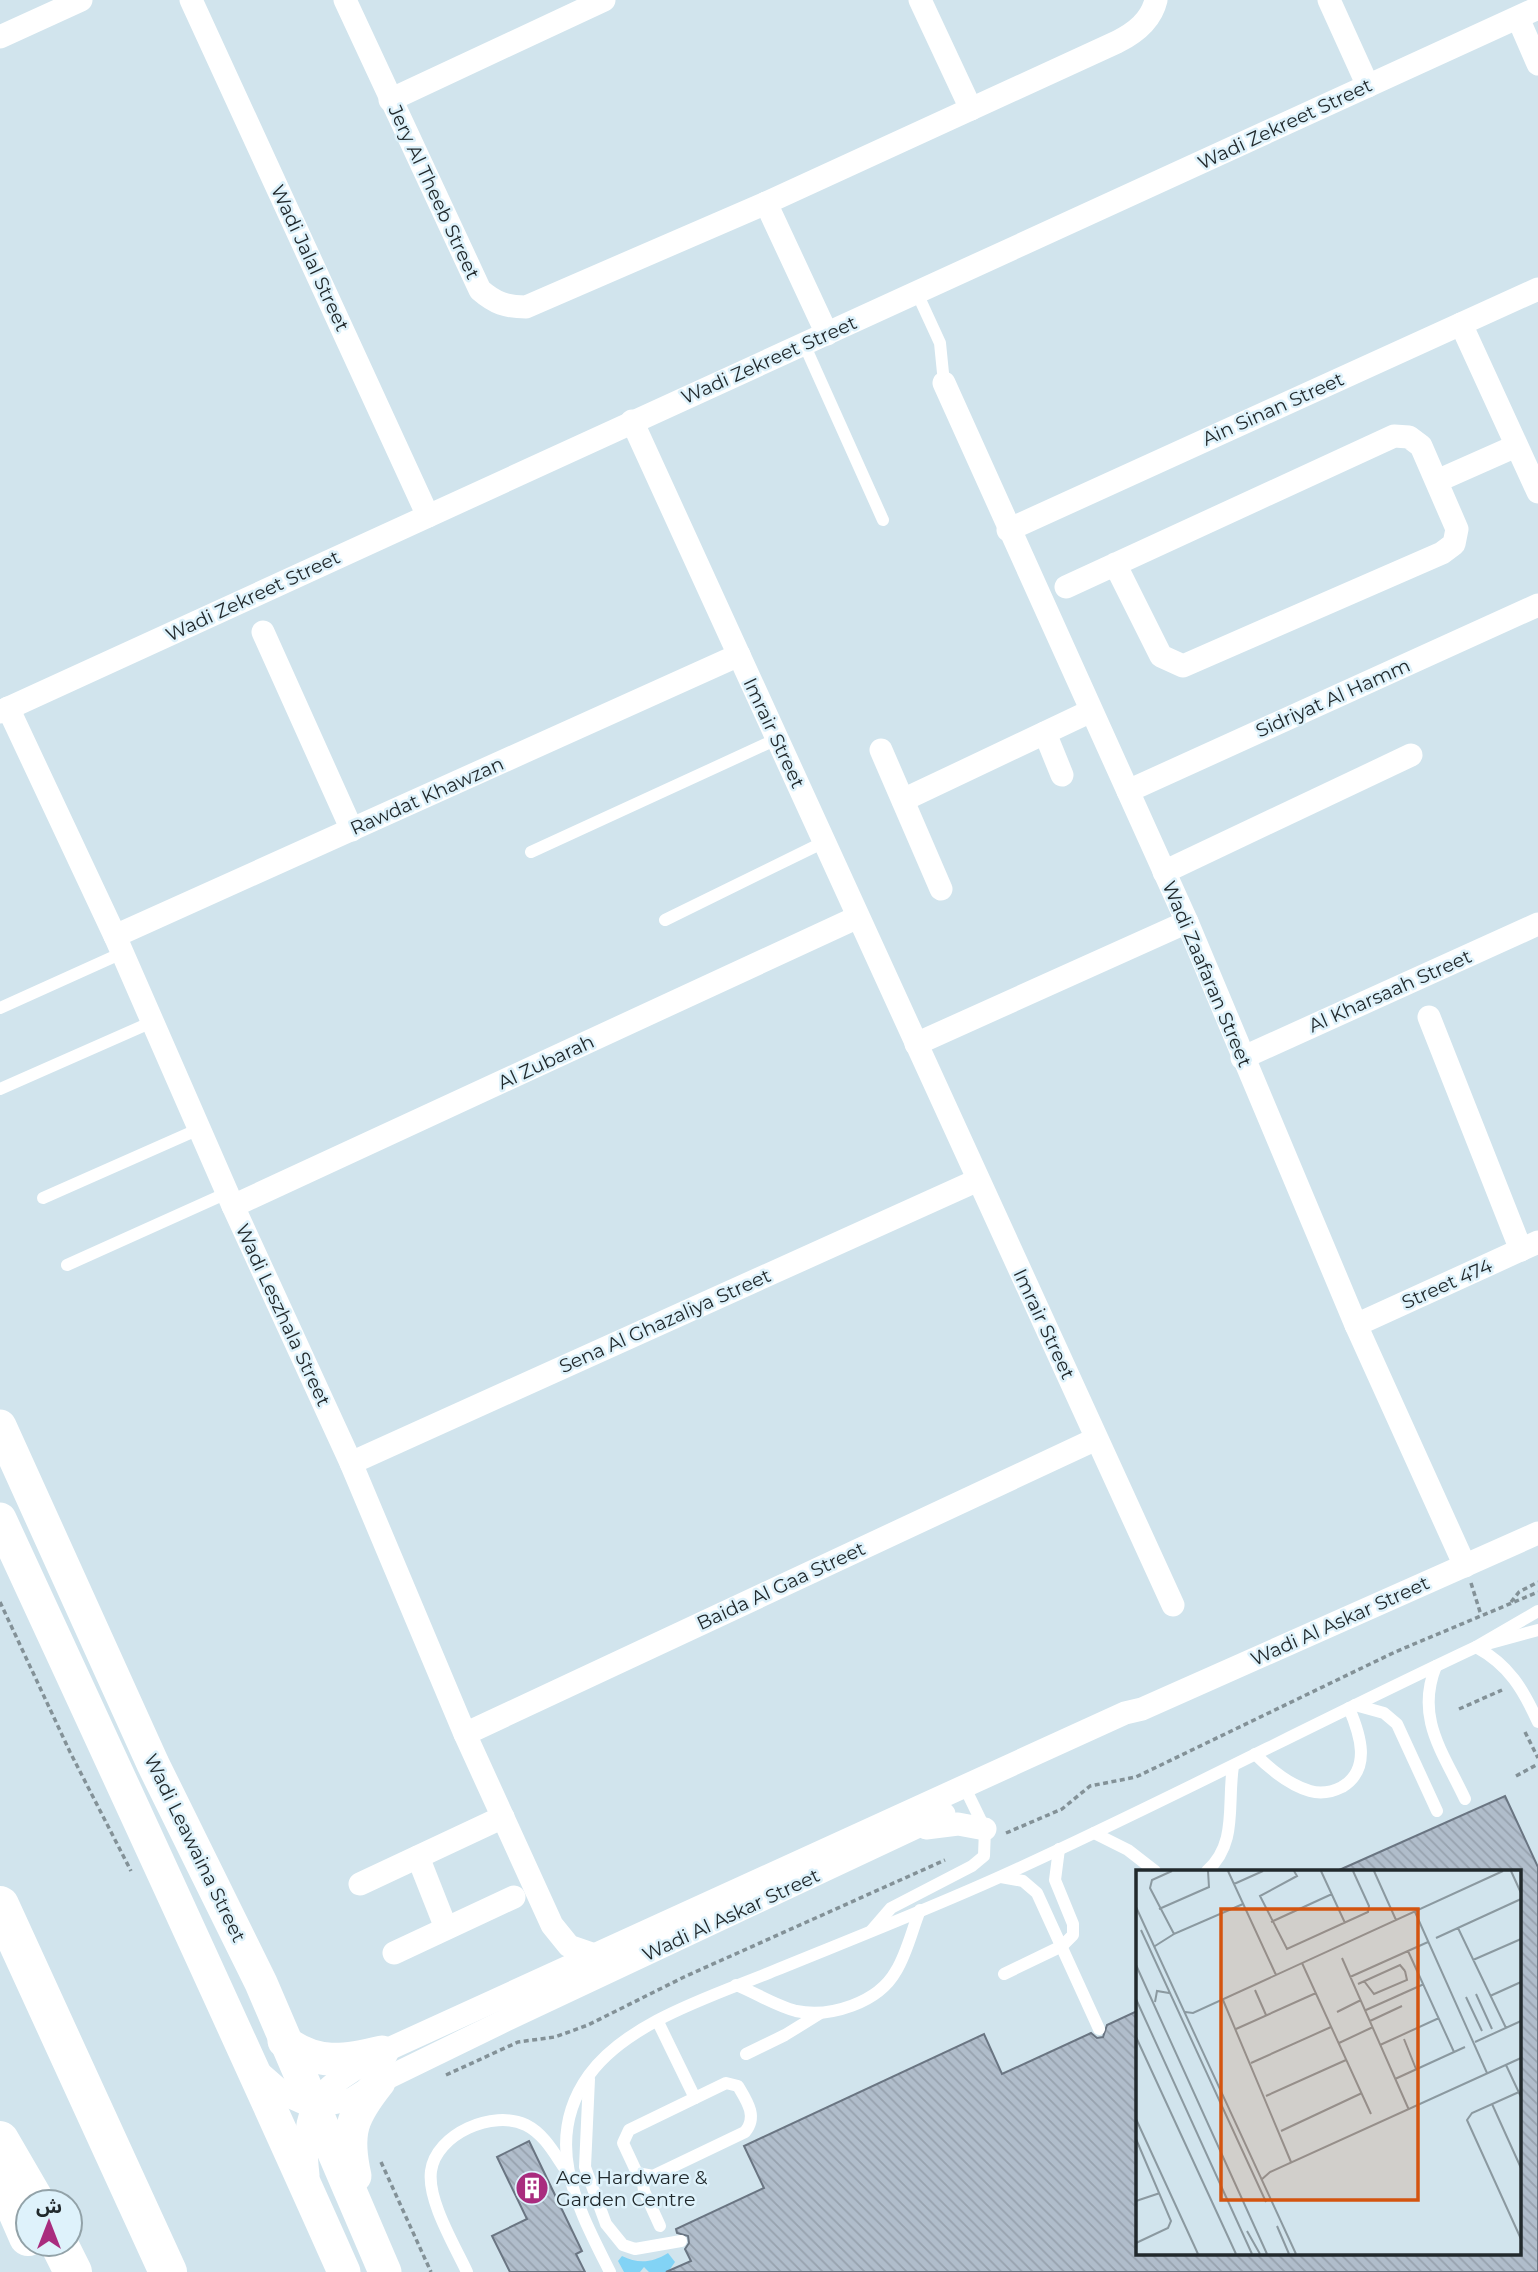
<svg xmlns="http://www.w3.org/2000/svg" width="1538" height="2272" font-family="Montserrat,'Noto Sans Arabic',sans-serif">
<defs>
<pattern id="building-back-hatch" width="6" height="6" patternUnits="userSpaceOnUse" patternTransform="scale(1.75)"><rect width="6" height="6" fill="#b0bdcb"/><path d="M-1 5l2 2M0 0l6 6M5-1l2 2" fill="none" stroke="#97a2ae"/></pattern>
</defs>
<rect width="100%" height="100%" fill="#d1e4ed"/>
<path fill="#82d3f5" d="M668 2253 675 2262 668 2272H649L644 2267 640 2272H624L618 2261 622 2256C638 2264 652 2263 668 2253Z"/>
<g fill="url(#building-back-hatch)" stroke="#6a7582" stroke-width="2">
<polygon points="1505,1796 1538,1867 1538,2272 666,2272 691,2261 685,2249 689,2243 688,2236 677,2233 676,2229 764,2188 744,2146 984,2034 1002,2074 1091,2033 1097,2038 1103,2037 1107,2025 1137,2011 1137,2253 1519,2253 1519,1871 1337,1871"/>
<polygon points="529,2141 582,2251 576,2254 585,2272 510,2272 492,2236 527,2219 497,2157"/>
</g>
<g fill="none" stroke-linecap="round" stroke-linejoin="round">
<g stroke="#839197" stroke-width="3.5" stroke-dasharray="5 3.5" stroke-linecap="butt">
<polyline points="1471,1583 1481,1615"/>
<polyline points="0,1602 70,1752 131,1871"/>
<polyline points="1511,1602 1519,1592 1538,1582"/>
<polyline points="1459,1709 1502,1690"/>
<polyline points="1525,1732 1538,1758"/>
<polyline points="1516,1776 1538,1764"/>
<polyline points="1006,1833 1062,1809 1090,1786 1136,1777 1395,1652 1538,1592"/>
<polyline points="446,2075 518,2042 555,2037 588,2025 684,1977 945,1860"/>
<polyline points="381,2162 431,2272"/>
</g>
<g stroke="#fff" stroke-width="12">
<polyline points="917,293 940,343 944,383"/>
<polyline points="804,344 883,520"/>
<polyline points="531,852 777,739"/>
<polyline points="665,920 824,842"/>
<polyline points="0,1008 122,953"/>
<polyline points="0,1089 152,1022"/>
<polyline points="43,1198 199,1129"/>
<polyline points="67,1265 227,1193"/>
<path d="M1538 1611 1476 1647C1509 1665 1523 1689 1538 1722"/>
<path d="M1436 1666C1415 1718 1443 1752 1465 1799"/>
<polyline points="1355,1705 1384,1713 1397,1724 1437,1811"/>
<path d="M1255 1754C1270 1769 1289 1785 1310 1791 1320 1794 1332 1792 1342 1787 1372 1769 1360 1734 1349 1708"/>
<polyline points="1094,1833 1128,1850 1155,1871"/>
<path d="M1207 1871C1238 1843 1227 1805 1233 1766"/>
<polyline points="1001,1877 1023,1881 1037,1893 1099,2029"/>
<polyline points="872,1930 891,1908 972,1866 984,1856 985,1829 965,1788"/>
<polyline points="1004,1974 1062,1946 1073,1935 1073,1924 1055,1880 1059,1849"/>
<path d="M736 1985C756 1993 776 2006 796 2011 830 2018 878 2003 896 1971 907 1953 912 1930 920 1910"/>
<polyline points="658,2022 695,2098"/>
<polyline points="746,2054 785,2035 819,2014"/>
<polyline points="589,2079 585,2167 606,2224 623,2245 635,2249 681,2241"/>
<path d="M726 2083 738 2086C747 2101 758 2117 745 2132L653 2176 637 2173 623 2143 629 2130Z"/>
<polyline points="642,2176 644,2191 660,2226"/>
<path d="M467 2272C455 2246 427 2200 431 2171 436 2134 493 2109 526 2125 544 2134 554 2153 565 2169"/>
<path d="M610 2272C578 2208 541 2142 589 2075 628 2021 716 1995 776 1970 852 1939 929 1909 1004 1875 1163 1803 1318 1721 1476 1647L1538 1630"/>
</g>
<g stroke="#fff" stroke-width="23">
<polyline points="191,0 428,516"/>
<path d="M345 0 480 290C495 303 506 307 526 307L766 203 1117 42C1135 33 1151 21 1156 0"/>
<polyline points="920,0 971,109"/>
<polyline points="1329,0 1368,86"/>
<polyline points="1518,18 1538,64"/>
<polyline points="0,37 81,0"/>
<polyline points="390,100 604,0"/>
<polyline points="766,203 827,334"/>
<polyline points="1461,324 1538,492"/>
<polyline points="944,383 1187,922 1356,1325 1465,1566"/>
<polyline points="632,421 1173,1605"/>
<polyline points="1437,481 1516,446"/>
<polyline points="1008,530 1538,289"/>
<polyline points="1066,587 1394,436 1409,437 1421,446 1457,529 1454,544 1442,553 1183,666 1161,656 1115,564"/>
<polyline points="263,632 352,830"/>
<polyline points="8,708 115,936 233,1206 351,1463 465,1734 552,1925 569,1946 595,1955"/>
<polyline points="0,712 1538,8"/>
<polyline points="1045,733 1062,775"/>
<polyline points="881,750 941,889"/>
<polyline points="1128,791 1538,605"/>
<polyline points="903,800 1091,711"/>
<polyline points="1164,872 1411,755"/>
<polyline points="115,936 739,655"/>
<polyline points="1429,1017 1521,1250"/>
<polyline points="916,1044 1187,922"/>
<polyline points="1242,1058 1538,924"/>
<polyline points="233,1206 858,917"/>
<polyline points="1356,1325 1538,1242"/>
<polyline points="351,1463 978,1180"/>
<polyline points="465,1734 1096,1439"/>
<polyline points="926,1828 958,1824 985,1829"/>
<polyline points="418,1857 446,1928"/>
<polyline points="360,1884 503,1817"/>
<polyline points="394,1953 514,1897"/>
<polyline points="260,2073 284,2094 304,2103 328,2104 352,2099 379,2082 506,2020 944,1814"/>
<path d="M308 2175C299 2097 322 2090 382 2052L1125 1713 1142 1709 1538 1533"/>
</g>
<g stroke="#fff" stroke-width="33">
<polyline points="0,1426 153,1764 261,1983 385,2272"/>
<path d="M0 1519C116 1770 232 2020 344 2272"/>
<path d="M284 2041C316 2066 345 2061 382 2052"/>
<path d="M355 2176C345 2132 352 2116 379 2082"/>
</g>
<g stroke="#fff" stroke-width="38">
<polyline points="0,1905 168,2272"/>
<polyline points="0,2140 36,2202"/>
<polyline points="2,2178 28,2237"/>
<polyline points="59,2244 73,2272"/>
</g>
</g>
<defs>
<symbol id="building-disc" viewBox="-11 -11 22 22"><circle r="9.5" fill="#a92c7e" stroke="#def2fb"/><path d="M-4-6H4V6H1V3H-1V6H-4ZM-2.5-4.3h1.7v1.8h-1.7ZM.8-4.3h1.7v1.8H.8ZM-2.5-1h1.7V.8h-1.7ZM.8-1h1.7V.8H.8Z" fill="#fff"/></symbol>
</defs>
<g fill-rule="evenodd">
<use href="#building-disc" x="513" y="2169" width="38" height="38"/>
</g>
<g text-anchor="middle" dominant-baseline="central" stroke-width="5" stroke-linejoin="round" paint-order="stroke">
<g font-size="19" fill="#21292c" stroke="#def2fb">
<text transform="translate(1285 124) rotate(-25)">Wadi Zekreet Street</text>
<text transform="translate(434 192) rotate(65)">Jery Al Theeb Street</text>
<text transform="translate(310 258) rotate(65)">Wadi Jalal Street</text>
<text transform="translate(769 360) rotate(-24)">Wadi Zekreet Street</text>
<text transform="translate(1273 409) rotate(-24)">Ain Sinan Street</text>
<text transform="translate(253 596) rotate(-25)">Wadi Zekreet Street</text>
<text transform="translate(1333 698) rotate(-24)">Sidriyat Al Hamm</text>
<text transform="translate(774 733) rotate(65)">Imrair Street</text>
<text transform="translate(427 796) rotate(-24)">Rawdat Khawzan</text>
<text transform="translate(1207 974) rotate(67)">Wadi Zaafaran Street</text>
<text transform="translate(1390 991) rotate(-24)">Al Kharsaah Street</text>
<text transform="translate(546 1062) rotate(-25)">Al Zubarah</text>
<text transform="translate(1447 1284) rotate(-24)">Street 474</text>
<text transform="translate(283 1315) rotate(65)">Wadi Leszhala Street</text>
<text transform="translate(665 1321) rotate(-24)">Sena Al Ghazaliya Street</text>
<text transform="translate(1044 1324) rotate(65)">Imrair Street</text>
<text transform="translate(781 1586) rotate(-25)">Baida Al Gaa Street</text>
<text transform="translate(1340 1621) rotate(-24)">Wadi Al Askar Street</text>
<text transform="translate(195 1848) rotate(64)">Wadi Leawaina Street</text>
<text transform="translate(731 1915) rotate(-25)">Wadi Al Askar Street</text>
</g>
<g font-size="19" fill="#21292c" stroke="#def2fb" text-anchor="start">
<text x="556" y="2177">Ace Hardware &amp;<tspan x="556" dy="22">Garden Centre</tspan></text>
</g>
</g>
<g transform="translate(1136 1870)">
<rect width="385" height="385" fill="#d1e4ed"/>
<path fill="none" stroke="#8b99a0" stroke-width="2" d="M36 1 16 10 14 18 38 64 107 34M92 1 140 105M158 1 161 6 124 26 151 79 232 42 233 36 217 1M185 1 209 53M238 1 260 50M375 1 385 23M98 14 127 1M0 37 160 384M23 39 73 17 72 1M279 42 351 203M135 52 196 24M322 58 370 158M5 60 130 332M300 68 385 29M19 76 38 64M272 81 318 182M206 88 273 240M337 90 385 69M166 93 235 244M0 95 131 384M214 107 292 72M228 111 238 124 271 110 269 101M222 114 264 95 269 101M119 120 130 145M340 124 356 159M354 126 385 112M330 127 346 161M0 129 116 384M87 130 155 292M19 132 21 121 33 123M230 140 288 114M49 142 57 143 367 1M201 142 225 130M234 151 266 136M100 159 180 123M0 167 100 384M268 169 280 199M339 172 385 151M203 173 237 157M244 175 303 148M115 193 195 157M370 195 385 227M259 209 329 177M383 222 336 243 331 250 385 369M130 226 210 190M356 234 385 298M0 249 62 384M145 261 226 223M0 269 35 351 32 358 0 373M125 310 134 302 385 188M0 331 24 323M141 356 153 384M111 361 124 384"/>
<path fill="#d4540f" fill-opacity="0.15" stroke="#d4540f" stroke-width="3.5" d="M85 39H282V330H85Z"/>
<rect width="385" height="385" fill="none" stroke="#21292c" stroke-width="3.5"/>
</g>
<g transform="translate(49 2223)"><circle r="33" fill="#def2fb" stroke="#92a2a8" stroke-width="2"/>
<path d="M0-5L12 26L0 18L-12 26Z" fill="#a92c7e"/>
<text y="-10" font-size="19" font-weight="bold" text-anchor="middle" fill="#21292c">ش</text>
</g>
</svg>
